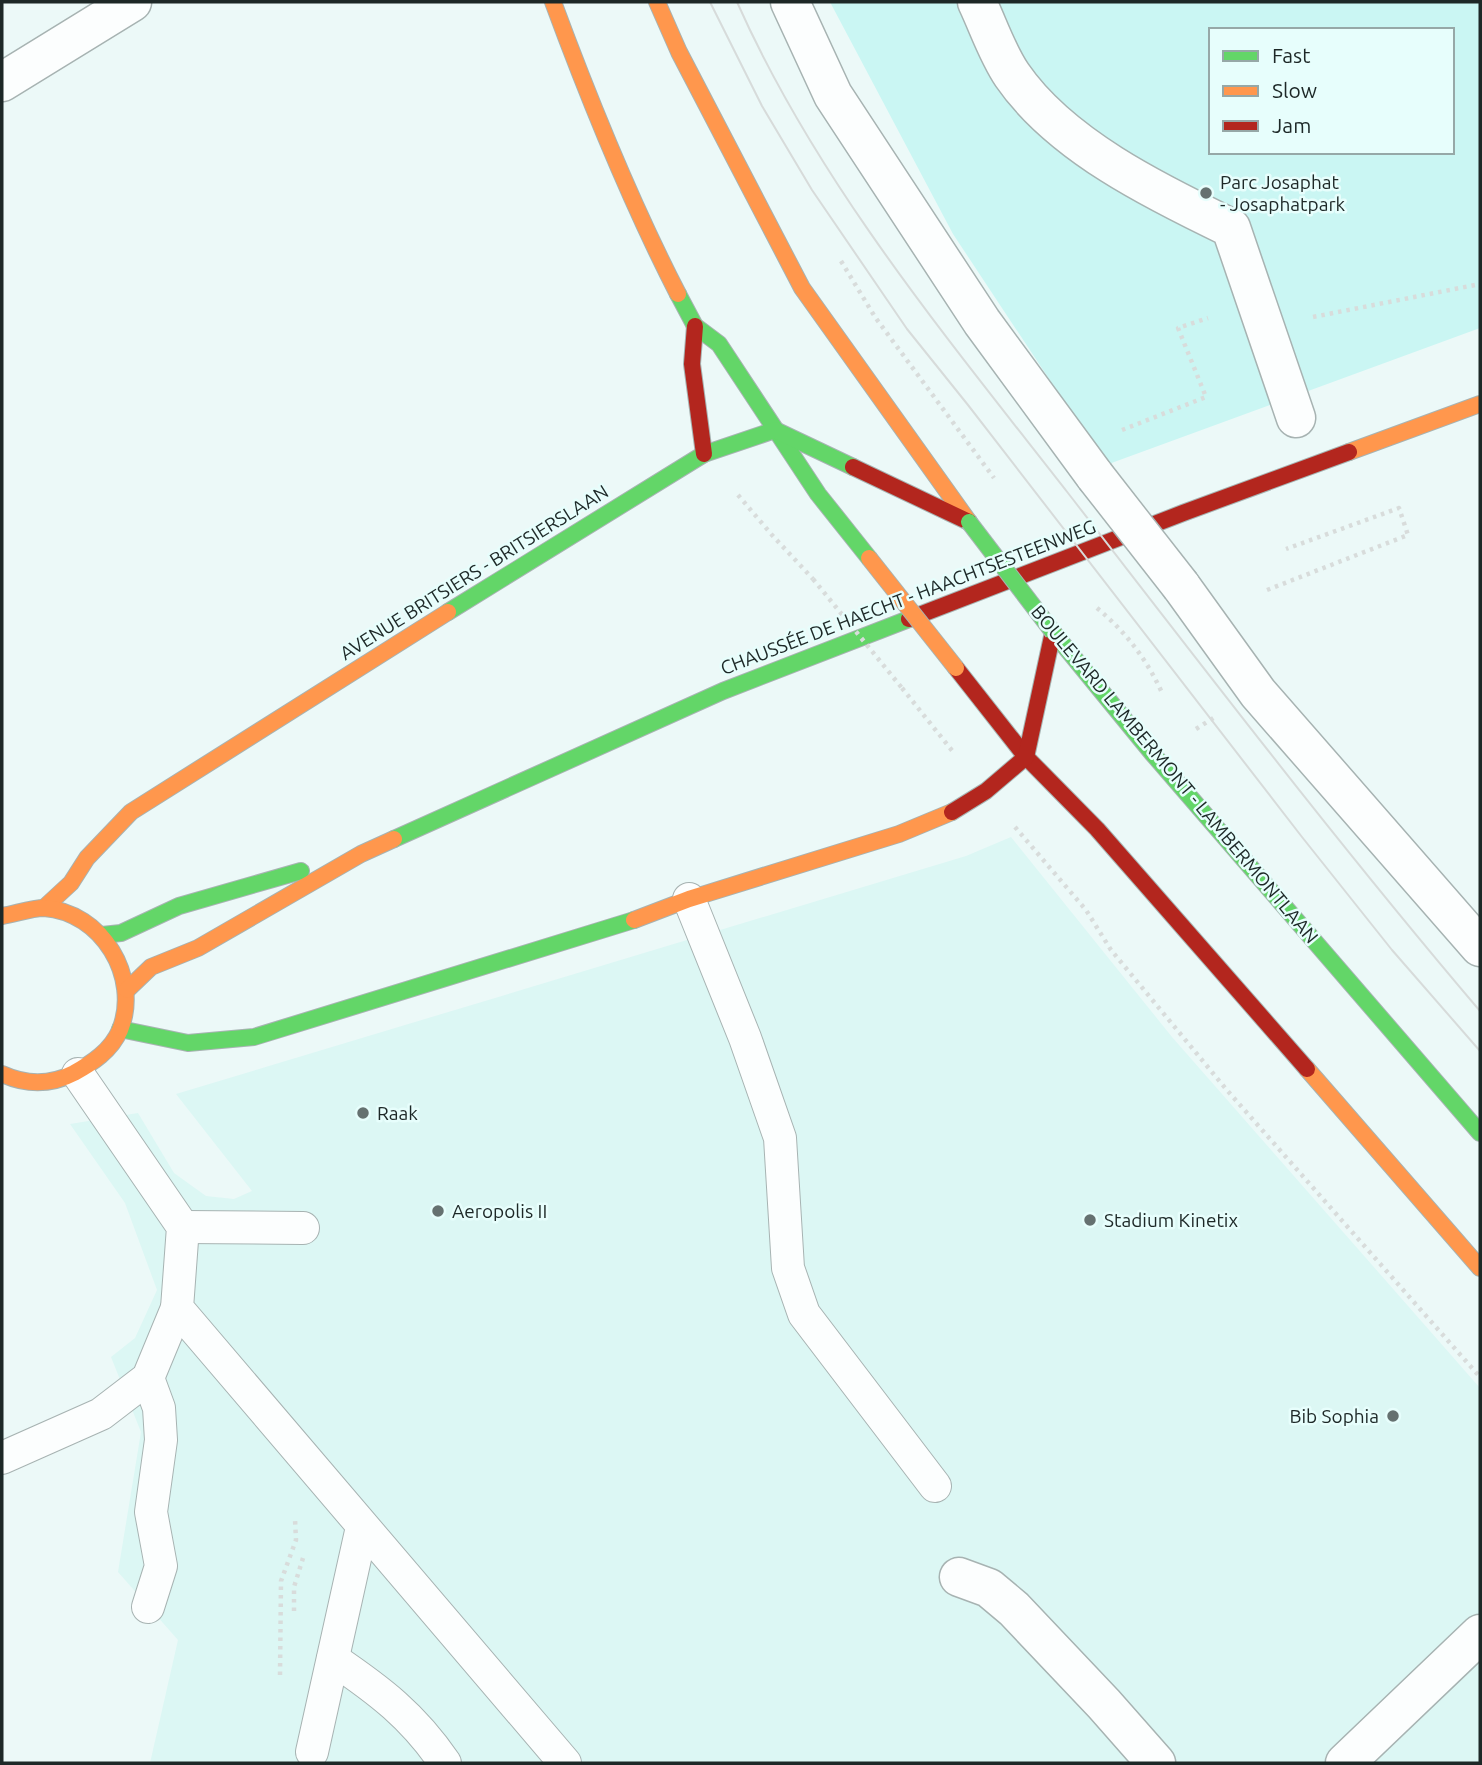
<svg xmlns="http://www.w3.org/2000/svg" width="1482" height="1765" font-family="Ubuntu,sans-serif">
<rect width="100%" height="100%" fill="#ecf9f8"/>
<polygon fill="#dcf7f4" points="1011,837 1172,1037 1480,1388 1480,1763 150,1763 178,1640 118,1572 141,1432 111,1357 135,1338 157,1290 125,1203 70,1124 138,1113 174,1173 206,1196 234,1199 252,1191 176,1094 966,856"/>
<path fill="#caf6f3" fill-rule="evenodd" d="M830 2H1480V328L1106 465 953 234ZM1211 30H1452V152H1211Z"/>
<g fill="none" stroke-linecap="round" stroke-linejoin="round">
<defs>
<g id="lane">
<polyline points="689,899 745,1038 780,1138 788,1268 804,1314 935,1486"/>
<polyline points="78,1074 183,1227 177,1308 565,1763"/>
<polyline points="183,1227 303,1228"/>
<polyline points="2,1458 101,1414 148,1378 177,1308"/>
<polyline points="148,1607 161,1566 151,1512 161,1440 159,1408 148,1378"/>
<path d="M333 1659C380 1691 413 1716 445 1763"/>
<polyline points="312,1752 362,1527"/>
</g>
<g id="street">
<polyline points="790,2 833,95 982,322 1095,476"/>
<path d="M977 2C988 25 997 53 1012 75 1060 145 1156 192 1231 228L1296 418"/>
<polyline points="2,82 132,2"/>
<polyline points="1181,586 1258,693 1480,947"/>
<polyline points="959,1577 989,1588 1014,1609 1104,1704 1156,1763"/>
<polyline points="1345,1763 1480,1634"/>
</g>
<g id="fast">
<polyline points="678,294 695,326 719,344 818,494 869,558"/>
<polyline points="448,612 704,454 775,430 853,467"/>
<polyline points="1053,632 1152,753 1480,1133"/>
<polyline points="394,839 723,691 909,619"/>
<polyline points="102,935 121,933 179,906 301,871"/>
<polyline points="120,1029 188,1043 254,1037 634,920"/>
</g>
<g id="slow">
<path d="M553 2C590 102 629 199 678 294"/>
<polyline points="657,2 679,52 802,288 969,522"/>
<polyline points="1349,452 1480,404"/>
<polyline points="45,907 71,883 87,858 131,812 448,612"/>
<path d="M2 916C15 914 31 908 44 908 102 912 141 977 120 1030 111 1051 92 1063 74 1073 51 1085 26 1085 2 1074"/>
<polyline points="634,920 689,899 899,834 952,812"/>
<polyline points="127,990 151,967 198,948 361,854 394,839"/>
<polyline points="1307,1069 1480,1268"/>
</g>
<g id="jam">
<polyline points="695,326 692,364 704,454"/>
<polyline points="853,467 969,522"/>
<polyline points="909,619 1183,513 1349,452"/>
<polyline points="956,668 1026,757 1097,829 1307,1069"/>
<polyline points="952,812 986,791 1026,757 1053,632"/>
</g>
</defs>
<use href="#lane" stroke="#a7b3b2" stroke-width="34"/>
<use href="#street" stroke="#a7b3b2" stroke-width="41"/>
<use href="#fast" stroke="#a7b3b2" stroke-width="18"/>
<use href="#slow" stroke="#a7b3b2" stroke-width="18"/>
<use href="#jam" stroke="#a7b3b2" stroke-width="18"/>
<g stroke="#d8dcdb" stroke-width="4.5" stroke-dasharray="3.5 5" stroke-linecap="butt">
<polyline points="1313,317 1480,284"/>
<polyline points="1122,430 1206,397 1178,328 1208,318"/>
<polyline points="738,495 772,535 813,579"/>
<polyline points="1267,590 1408,535 1399,508 1286,549"/>
<polyline points="902,688 954,753"/>
<polyline points="1196,729 1215,717"/>
<polyline points="1015,827 1086,910 1111,950 1226,1089 1480,1377"/>
<polyline points="294,1611 294,1587 303,1558"/>
<polyline points="280,1675 281,1581 296,1540 295,1519"/>
</g>
<use href="#lane" stroke="#fcfefe" stroke-width="32"/>
<use href="#street" stroke="#fcfefe" stroke-width="38"/>
<use href="#fast" stroke="#63d668" stroke-width="16"/>
<use href="#slow" stroke="#ff974d" stroke-width="16"/>
<use href="#jam" stroke="#b3261e" stroke-width="16"/>
<g stroke="#d7dbda" stroke-width="2">
<polyline points="710,2 762,106 812,190 907,329 968,405 1302,837 1392,950 1480,1051"/>
<path d="M737 2C817 182 947 338 1068 493 1203 667 1337 843 1480 1011"/>
</g>
<defs>
<polyline id="street-bridge" points="1095,476 1181,586"/>
<polyline id="fast-bridge" points="969,522 1053,632"/>
<polyline id="slow-bridge" points="869,558 956,668"/>
</defs>
<use href="#street-bridge" stroke="#a7b3b2" stroke-width="41" stroke-linecap="butt"/>
<use href="#fast-bridge" stroke="#a7b3b2" stroke-width="18" stroke-linecap="butt"/>
<use href="#slow-bridge" stroke="#a7b3b2" stroke-width="18" stroke-linecap="butt"/>
<g stroke="#d8dcdb" stroke-width="4.5" stroke-dasharray="3.5 5" stroke-linecap="butt">
<polyline points="841,261 875,317 994,478"/>
<polyline points="813,579 902,688"/>
<path d="M1097 608C1126 632 1148 661 1163 695"/>
</g>
<use href="#street-bridge" stroke="#fcfefe" stroke-width="38"/>
<use href="#fast-bridge" stroke="#63d668" stroke-width="16"/>
<use href="#slow-bridge" stroke="#ff974d" stroke-width="16"/>
</g>
<g fill="#657170" stroke="#e7fefc" stroke-width="2.5">
<circle cx="1206" cy="193" r="7"/>
<circle cx="363" cy="1113" r="7"/>
<circle cx="438" cy="1211" r="7"/>
<circle cx="1090" cy="1220" r="7"/>
<circle cx="1393" cy="1416" r="7"/>
</g>
<g text-anchor="middle" dominant-baseline="central" stroke-width="5" stroke-linejoin="round" paint-order="stroke">
<g font-size="19" fill="#1d2827" stroke="#e7fefc" text-anchor="start">
<text x="1220" y="182">Parc Josaphat<tspan x="1220" dy="22">- Josaphatpark</tspan></text>
<text x="377" y="1113">Raak</text>
<text x="452" y="1211">Aeropolis II</text>
<text x="1104" y="1220">Stadium Kinetix</text>
<text x="1379" y="1416" text-anchor="end">Bib Sophia</text>
</g>
<g font-size="19" fill="#1d2827" stroke="#e7fefc">
<text transform="translate(474 572) rotate(-32)">AVENUE BRITSIERS - BRITSIERSLAAN</text>
<text transform="translate(908 597) rotate(-21)">CHAUSSÉE DE HAECHT - HAACHTSESTEENWEG</text>
<text transform="translate(1175 774) rotate(50)">BOULEVARD LAMBERMONT - LAMBERMONTLAAN</text>
</g>
</g>
<rect width="1482" height="1765" fill="none" stroke="#1d2827" stroke-width="7"/>
<rect x="1209" y="28" width="245" height="126" fill="#e7fefc" stroke="#96a8a7" stroke-width="2"/>
<rect x="1223" y="51" width="35" height="10" fill="#63d668" stroke="#96a8a7" stroke-width="2"/>
<text x="1272" y="63" font-size="21" fill="#1d2827">Fast</text>
<rect x="1223" y="86" width="35" height="10" fill="#ff974d" stroke="#96a8a7" stroke-width="2"/>
<text x="1272" y="98" font-size="21" fill="#1d2827">Slow</text>
<rect x="1223" y="121" width="35" height="10" fill="#b3261e" stroke="#96a8a7" stroke-width="2"/>
<text x="1272" y="133" font-size="21" fill="#1d2827">Jam</text>
</svg>
